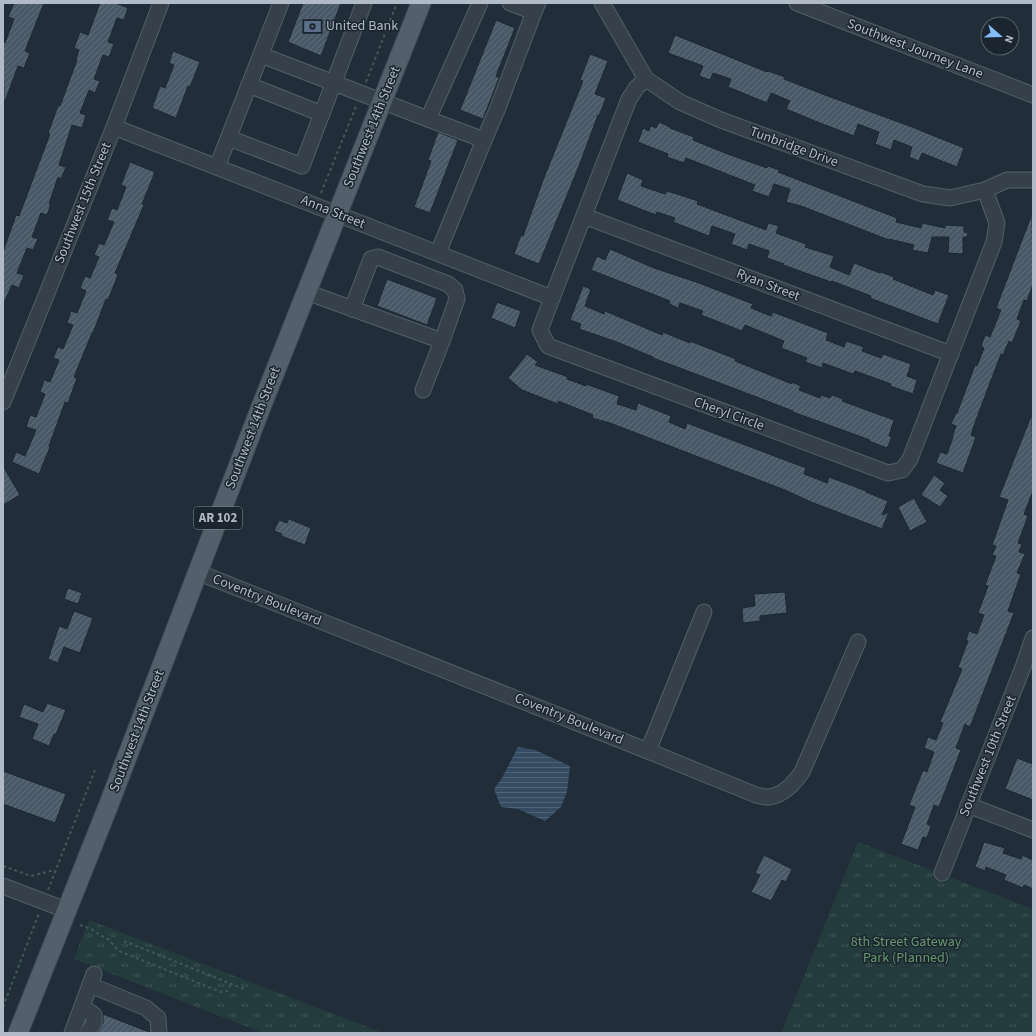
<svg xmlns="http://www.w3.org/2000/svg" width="1036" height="1036" font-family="'Source Sans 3',sans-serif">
<defs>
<pattern id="grass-tufts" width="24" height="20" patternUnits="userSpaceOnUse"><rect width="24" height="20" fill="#233b3c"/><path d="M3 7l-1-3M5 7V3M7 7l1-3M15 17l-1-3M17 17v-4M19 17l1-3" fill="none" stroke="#405557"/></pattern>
<pattern id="water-rules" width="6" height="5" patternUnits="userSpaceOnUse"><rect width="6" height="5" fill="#354c62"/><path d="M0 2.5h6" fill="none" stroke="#506477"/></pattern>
<pattern id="building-hatch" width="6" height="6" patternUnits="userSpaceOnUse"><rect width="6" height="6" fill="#4a5967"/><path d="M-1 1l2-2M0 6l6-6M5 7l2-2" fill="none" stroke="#626f7b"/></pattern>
</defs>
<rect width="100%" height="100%" fill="#212e3a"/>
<g fill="url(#grass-tufts)">
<polygon points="858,842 1033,909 1033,1033 781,1033"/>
<polygon points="89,920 383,1033 263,1033 74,959"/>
</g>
<polygon fill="url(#water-rules)" points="518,747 535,750 570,766 567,792 561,807 545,821 518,809 501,807 494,789 502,778"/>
<g fill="url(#building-hatch)" stroke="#1c2731">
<polygon points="14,3 44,3 25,51 30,53 24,68 18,66 4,104 3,42 5,43 14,19 8,17"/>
<polygon points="100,3 116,3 128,8 124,20 117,18 108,42 114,44 109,57 103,55 94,79 100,81 95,93 89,90 80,113 86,115 82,128 72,125 59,165 66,167 61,179 58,177 49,204 51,204 47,215 41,213 32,237 38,239 33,250 27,248 17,273 24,275 19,288 12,285 3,305 3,252 16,215 19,216 50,134 48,133 58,106 60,106 77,60 76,59 79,50 74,48 80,32 88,35"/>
<polygon points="303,3 341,3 321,56 288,42"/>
<polygon points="496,20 515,28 496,76 499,78 483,119 460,110"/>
<polygon points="675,35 767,72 768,71 785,77 784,79 825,95 912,127 964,148 957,167 922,153 919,161 909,157 912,147 894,140 891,150 875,144 879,132 858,124 854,136 815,121 786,109 790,101 771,93 767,103 728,87 731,79 713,73 710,80 699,76 703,66 668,53"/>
<polygon points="173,51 200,62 190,87 188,86 176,118 152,108 160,86 165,88 174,65 169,63"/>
<polygon points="590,54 608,61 595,94 606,98 599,116 598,115 579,166 539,264 514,254 521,235 523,236 543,180 583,81 580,80"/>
<polygon points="659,122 670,127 670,128 694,137 693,140 725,153 767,168 768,166 779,170 778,172 897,218 896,222 921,228 922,223 945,228 945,225 964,226 964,232 968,233 967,237 963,237 963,254 948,253 949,237 932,237 928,253 912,250 914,245 889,239 889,240 801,206 786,202 790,189 774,184 769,197 752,191 755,185 686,158 684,163 667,157 668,154 638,142 643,128 649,131 651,126 656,128"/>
<polygon points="438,132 458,140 430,213 414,207 431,161 428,160"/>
<polygon points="130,162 155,172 142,204 144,205 115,273 118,275 108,300 106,299 93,333 92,333 74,377 77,378 68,403 65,402 49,446 50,447 39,474 12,462 16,452 25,456 36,430 26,427 30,415 36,417 45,394 40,392 44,380 50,382 59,360 53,358 58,347 63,349 73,325 67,323 71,311 77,313 86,291 80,288 85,276 90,278 99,257 94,255 99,243 104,245 114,222 107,220 112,208 117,210 126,187 121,185"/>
<polygon points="627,173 643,180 641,186 665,194 667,191 683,196 698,201 697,204 766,230 768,223 779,226 776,233 806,244 805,247 834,256 830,267 849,275 854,263 880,273 881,272 894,277 893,279 933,295 935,290 949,295 938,324 870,298 871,296 832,281 831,282 783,265 784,264 767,258 769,251 749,244 747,250 731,244 735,234 712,226 709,236 673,222 675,218 657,212 656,215 617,200"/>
<polygon points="1032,214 1033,284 1027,301 1024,300 1017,319 1021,321 1012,343 1009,341 1003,355 1001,354 976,420 971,435 976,437 963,473 936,463 940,452 947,454 953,437 952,437 956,426 951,424 956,413 957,413 975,365 977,366 984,348 981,346 985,335 990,337 1001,310 996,308"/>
<polygon points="610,249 654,268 699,283 753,304 751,308 771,316 773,312 828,333 826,340 844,347 846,341 864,347 862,351 881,358 883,354 911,364 907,376 917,380 913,394 890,386 891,384 855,371 853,374 823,363 822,368 805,362 807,358 781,348 784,341 745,325 742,331 701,315 703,311 680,303 678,308 669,304 670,301 591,270 597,256 605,260"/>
<polygon points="387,279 437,298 427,325 377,306"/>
<polygon points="583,286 591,289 585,306 604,314 605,311 662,335 663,332 690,343 690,341 736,359 735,361 760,371 792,384 792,382 801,386 799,390 820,398 821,395 830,398 832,395 843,399 842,401 894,420 889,436 892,437 887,448 869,441 870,440 793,412 793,411 733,388 653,358 653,357 617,342 579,329 581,324 570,320"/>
<polygon points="497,302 521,311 515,328 491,318"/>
<polygon points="527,354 538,362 535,365 568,377 567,379 586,386 586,384 619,396 617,404 636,410 638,403 671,416 669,422 685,429 687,423 806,468 804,474 817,479 827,483 829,477 866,491 866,492 888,501 882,515 889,512 882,529 811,502 785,490 748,476 610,423 592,418 593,415 558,401 558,404 522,390 508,378"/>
<polygon points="1032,414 1033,491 1024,514 1028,516 1018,543 1022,544 1019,552 1025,554 1017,573 1021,574 1008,611 1014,613 970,727 965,724 956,748 961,750 939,807 934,805 927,824 931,826 927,838 923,837 918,850 901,844 915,807 909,805 923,770 927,772 934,752 924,748 928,737 936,740 943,723 940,722 962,669 958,667 968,641 966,640 969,631 977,634 984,615 978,613 988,586 985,585 996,556 992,555 996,546 992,545 1008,500 999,497"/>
<polygon points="3,466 20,495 3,505"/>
<polygon points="934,475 945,483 940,490 948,496 940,507 921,495"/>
<polygon points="914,498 927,522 910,531 898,507"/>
<polygon points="289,519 311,528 305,545 281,536 282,534 274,531 279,520 287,523"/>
<polygon points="68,588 82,593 78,604 64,599"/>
<polygon points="785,592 787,613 760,616 760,621 743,623 742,608 755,606 754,594"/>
<polygon points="74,611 93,618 80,653 64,647 58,663 48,659 59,626 67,629"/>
<polygon points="47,703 66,710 56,734 54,734 49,746 32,739 38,724 19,717 24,704 43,712"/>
<polygon points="1017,758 1033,764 1033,800 1005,789"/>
<polygon points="3,771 66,794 55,823 3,804"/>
<polygon points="984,842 1005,848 1003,853 1021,859 1022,855 1033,860 1033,889 1024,885 1023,888 1004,880 1006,875 986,867 985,871 975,867"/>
<polygon points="764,855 792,869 786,882 782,880 771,901 751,892 760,875 755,873"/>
<polygon points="103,1014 149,1032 149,1033 98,1033 103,1023"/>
</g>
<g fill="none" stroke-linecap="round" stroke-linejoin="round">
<defs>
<g id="minor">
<polyline points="510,3 534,12 538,3"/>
<polyline points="602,3 646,79 680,102 721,120 923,194 950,198 985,190 1007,180 1033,180"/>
<polyline points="797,3 1033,95"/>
<polyline points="261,55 428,119 480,3"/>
<polyline points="646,79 637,87 629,99 552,298 540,330 548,346 888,473 902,470 910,459 994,242 997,223 985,190"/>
<polyline points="249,85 322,114"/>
<polyline points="428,119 484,140 438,253"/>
<polyline points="114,127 552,298"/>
<polyline points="229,138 302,166 364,3"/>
<polyline points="484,140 497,110 534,12"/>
<polyline points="217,167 281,3"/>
<polyline points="584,216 951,354"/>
<polyline points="306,292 442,341 457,299 455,290 448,284 378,257 371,259 352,309"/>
<polyline points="423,390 442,341"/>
<polyline points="3,402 114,127 161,3"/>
<path d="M197 572 648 751 756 795C760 796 765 797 769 797 784 795 794 783 802 772L858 642"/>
<polyline points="648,751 704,612"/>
<polyline points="968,805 1033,830"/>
<polyline points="942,873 1023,667 1033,638"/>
<polyline points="3,886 66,910"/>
<polyline points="90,985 146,1008 158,1018 159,1033"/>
<polyline points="82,1006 94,1015 94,1023 88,1033"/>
<polyline points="72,1033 94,974"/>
</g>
<polyline id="major" points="18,1033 109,804 261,407 421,3"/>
</defs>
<use href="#minor" stroke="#535e68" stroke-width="17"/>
<use href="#major" stroke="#3e4954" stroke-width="21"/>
<g stroke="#415858" stroke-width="2" stroke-dasharray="3 3" stroke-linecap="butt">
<polyline points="366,82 397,3"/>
<polyline points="321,193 357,104"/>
<polyline points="3,866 31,876 55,870"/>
<polyline points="48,890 95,770"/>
<polyline points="80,925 93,930 100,935 108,939 119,951 221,992 227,991 231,984"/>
<polyline points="124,941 244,989"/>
<polyline points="3,1007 39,913"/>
</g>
<use href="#minor" stroke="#35404b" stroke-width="15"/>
<use href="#major" stroke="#535f6b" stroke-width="19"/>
</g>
<defs>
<symbol id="bank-bare" viewBox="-9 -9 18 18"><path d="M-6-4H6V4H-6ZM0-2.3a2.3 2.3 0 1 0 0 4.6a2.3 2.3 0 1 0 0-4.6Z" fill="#5c6f8a" stroke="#1b252f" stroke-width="2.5" paint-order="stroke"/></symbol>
</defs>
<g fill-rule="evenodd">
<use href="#bank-bare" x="300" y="14" width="25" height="25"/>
</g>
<g text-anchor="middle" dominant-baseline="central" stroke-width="3" stroke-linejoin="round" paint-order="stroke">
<rect fill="#1b252f" stroke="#838e99" stroke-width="1" x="194" y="507" width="48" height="22" rx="3"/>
<g font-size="13" font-weight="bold" fill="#b0bbc7">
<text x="218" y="518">AR 102</text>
</g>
<g font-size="14" fill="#b0bbc7" stroke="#1b252f" text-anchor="start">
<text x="326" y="26">United Bank</text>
</g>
<g font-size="14" fill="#b0bbc7" stroke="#1b252f">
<text transform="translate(915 49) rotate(21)">Southwest Journey Lane</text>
<text transform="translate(372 127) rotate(-68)">Southwest 14th Street</text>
<text transform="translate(794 147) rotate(20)">Tunbridge Drive</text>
<text transform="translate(83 203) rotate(-68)">Southwest 15th Street</text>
<text transform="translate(333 212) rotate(22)">Anna Street</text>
<text transform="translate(768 285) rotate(21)">Ryan Street</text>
<text transform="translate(729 414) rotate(20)">Cheryl Circle</text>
<text transform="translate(253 428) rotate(-69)">Southwest 14th Street</text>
<text transform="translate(267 600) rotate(22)">Coventry Boulevard</text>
<text transform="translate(569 719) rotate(22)">Coventry Boulevard</text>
<text transform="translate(137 731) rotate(-69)">Southwest 14th Street</text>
<text transform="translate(988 756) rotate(-68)">Southwest 10th Street</text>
</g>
<g font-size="14" fill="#67986d" stroke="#1b252f">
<text x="906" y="942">8th Street Gateway<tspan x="906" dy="16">Park (Planned)</tspan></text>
</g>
</g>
<rect width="1036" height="1036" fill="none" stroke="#b0bbc7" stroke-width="8"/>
<g transform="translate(1000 36) rotate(110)"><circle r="19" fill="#1b252f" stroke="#57616c"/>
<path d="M0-3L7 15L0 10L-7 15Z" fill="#83bcf9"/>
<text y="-6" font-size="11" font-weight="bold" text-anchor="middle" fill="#b0bbc7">N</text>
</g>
</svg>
